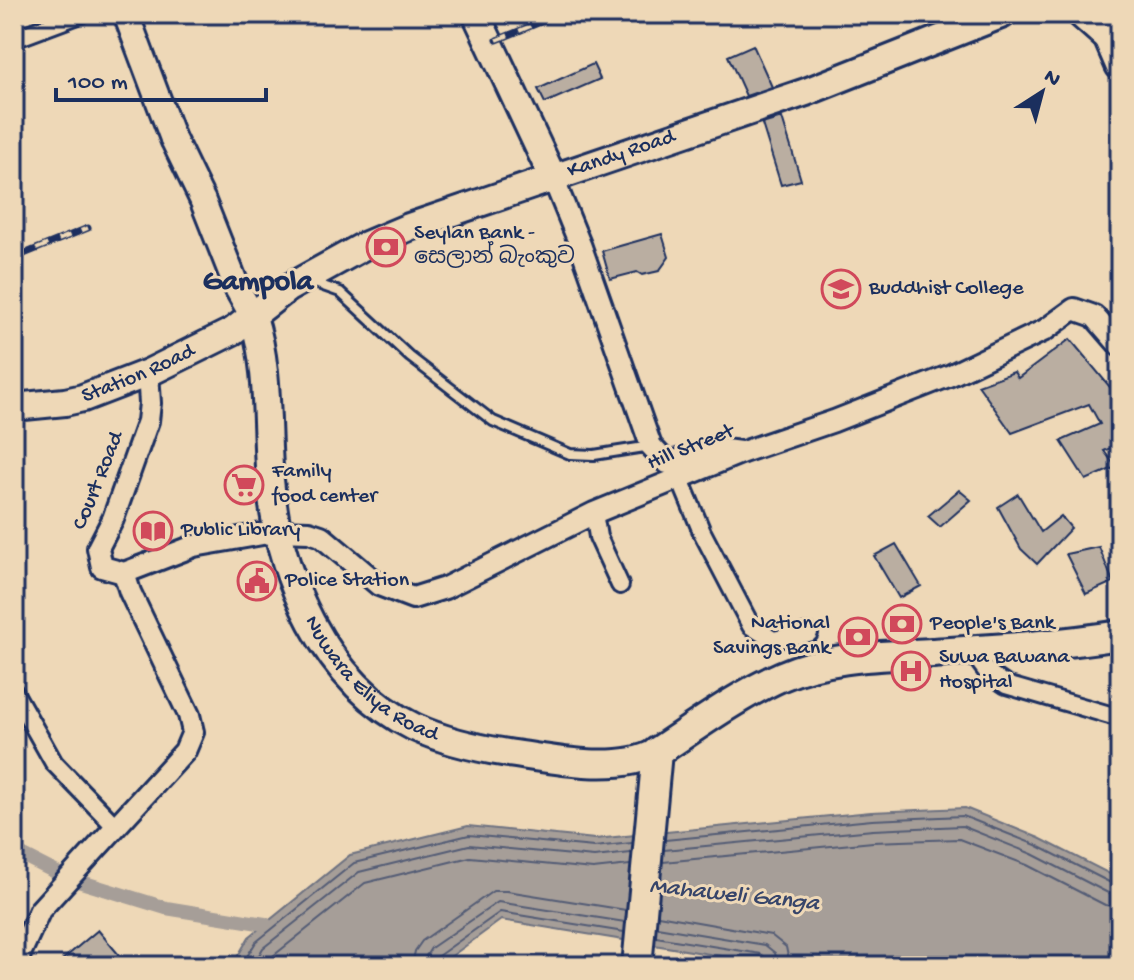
<svg xmlns="http://www.w3.org/2000/svg" width="1134" height="980" font-family="'Gochi Hand','Noto Sans Sinhala',sans-serif">
<rect width="100%" height="100%" fill="#eed8b7"/>
<filter id="ink" filterUnits="userSpaceOnUse"><feTurbulence type="fractalNoise" baseFrequency=".0125" numOctaves="2"/><feDisplacementMap in="SourceGraphic" scale="16" xChannelSelector="R" yChannelSelector="G"/><feConvolveMatrix kernelMatrix="1 2 1 2 8 2 1 2 1" color-interpolation-filters="sRGB"/></filter>
<g filter="url(#ink)">
<polygon fill="#a69e98" stroke="#6e7281" stroke-width="2" points="965,808 1039,838 1120,879 1120,966 783,966 501,920 438,966 232,966 249,937 350,855 468,826 595,839 871,812"/>
<g fill="none" stroke-linecap="round" stroke-linejoin="round">
<g stroke="#535b75" stroke-width="2">
<polyline points="665,840 872,820 963,816 1036,845 1113,884 1120,885"/>
<polyline points="664,850 873,830 962,826 1032,854 1110,894 1120,895"/>
<polyline points="663,862 873,842 959,839 1027,865 1105,905 1120,907"/>
<polyline points="658,915 771,935 786,947 790,966"/>
<polyline points="657,927 765,945 775,953 778,966"/>
<polyline points="656,937 761,954 767,959 768,966"/>
<polyline points="241,966 256,942 354,863 469,835 594,847 632,843"/>
<polyline points="253,966 263,948 359,872 469,845 594,857 631,853"/>
<polyline points="267,966 273,956 365,883 470,857 593,869 630,865"/>
<polyline points="412,966 415,951 422,941 493,891 507,891 626,910"/>
<polyline points="424,966 426,956 431,948 498,902 625,922"/>
<polyline points="434,966 438,956 500,912 624,932"/>
</g>
<polyline stroke="#a69e98" stroke-width="14" points="14,851 65,877 166,908 265,924"/>
</g>
<g fill="#baaea1" stroke="#1b2f5e" stroke-width="2">
<polygon points="753,45 772,87 746,96 728,56"/>
<polygon points="593,64 600,79 545,103 538,89"/>
<polygon points="782,118 801,180 781,185 762,124"/>
<polygon points="662,234 669,257 659,271 642,275 637,272 610,279 602,251"/>
<polygon points="1070,339 1120,399 1120,444 1104,451 1116,467 1086,480 1061,441 1100,424 1089,404 1012,433 978,385 1014,372 1018,378"/>
<polygon points="959,490 971,500 940,527 928,516"/>
<polygon points="1018,494 1041,532 1061,516 1071,528 1037,564 1021,549 998,507"/>
<polygon points="896,544 921,586 899,598 874,556"/>
<polygon points="1099,547 1113,582 1086,594 1066,554"/>
<polygon points="98,930 119,955 106,966 55,966"/>
</g>
<g fill="none" stroke-linecap="round" stroke-linejoin="round">
<defs>
<polyline id="service" points="309,281 340,292 410,357 493,421 570,454 594,455 651,446"/>
<g id="minor">
<polyline points="14,39 81,14"/>
<polyline points="680,479 702,532 751,626 773,640 809,633"/>
<polyline points="594,513 598,537 620,585"/>
<polyline points="971,650 987,672 1006,685 1120,718"/>
<polyline points="14,692 54,763 115,826"/>
</g>
<g id="tertiary">
<polyline points="553,178 581,247 651,446 667,463 717,449 740,452"/>
<polyline points="148,373 150,403 148,421 113,519 98,548 102,567 124,573 194,546 279,531 309,532 321,536 379,585 413,598 445,588 594,513 743,452 834,421 951,375 1045,330 1074,309 1094,316 1120,346"/>
<polyline points="20,966 19,956 40,910 185,751 193,732 189,715 130,592 124,573"/>
</g>
<g id="secondary">
<polyline points="126,14 173,139"/>
<polyline points="202,199 238,290 253,317"/>
</g>
<g id="primary">
<polyline points="476,14 553,178"/>
<path id="s1" d="M253 317C270 370 265 425 270 480 278 574 324 683 414 727 444 741 476 748 508 753 550 759 619 774 657 752"/>
<path id="s2" d="M14 407 65 402 83 398 148 373 233 331 288 288 364 246 409 227 806 92 1003 14"/>
</g>
<g id="trunk">
<polyline points="1082,14 1108,37"/>
<polyline points="1107,14 1108,37 1120,65"/>
<path d="M637 966 657 752C698 725 737 696 782 676 828 656 882 656 932 653 994 649 1058 645 1120 635"/>
</g>
</defs>
<use href="#service" stroke="#1b2f5e" stroke-width="14"/>
<use href="#minor" stroke="#1b2f5e" stroke-width="22"/>
<use href="#tertiary" stroke="#1b2f5e" stroke-width="26"/>
<use href="#secondary" stroke="#1b2f5e" stroke-width="30"/>
<use href="#primary" stroke="#1b2f5e" stroke-width="32"/>
<use href="#trunk" stroke="#1b2f5e" stroke-width="34"/>
<use href="#service" stroke="#eed8b7" stroke-width="8"/>
<use href="#minor" stroke="#eed8b7" stroke-width="16"/>
<use href="#tertiary" stroke="#eed8b7" stroke-width="20"/>
<use href="#secondary" stroke="#eed8b7" stroke-width="24"/>
<use href="#primary" stroke="#eed8b7" stroke-width="26"/>
<use href="#trunk" stroke="#eed8b7" stroke-width="28"/>
<defs>
<g id="rail">
<polyline points="497,40 560,14"/>
<polyline points="14,258 88,228"/>
</g>
</defs>
<use href="#rail" stroke="#1b2f5e" stroke-width="7"/>
<use href="#rail" stroke="#eed8b7" stroke-width="4" stroke-dasharray="12" stroke-linecap="butt"/>
<defs>
<polyline id="secondary-bridge" points="173,139 202,199"/>
</defs>
<use href="#secondary-bridge" stroke="#1b2f5e" stroke-width="30" stroke-linecap="butt"/>
<use href="#secondary-bridge" stroke="#eed8b7" stroke-width="24"/>
</g>
</g>
<defs>
<symbol id="bank-ring" viewBox="-11 -11 22 22"><circle r="9.5" fill="#eed8b7" stroke="#d1495b" stroke-width="1.5"/><path d="M-6-4H6V4H-6ZM0-2.3a2.3 2.3 0 1 0 0 4.6a2.3 2.3 0 1 0 0-4.6Z" fill="#d1495b"/></symbol>
<symbol id="school-ring" viewBox="-11 -11 22 22"><circle r="9.5" fill="#eed8b7" stroke="#d1495b" stroke-width="1.5"/><path d="M0-5L7-2L0 1L-7-2ZM-4 1L0 2.5L4 1V4Q0 6-4 4Z" fill="#d1495b"/></symbol>
<symbol id="supermarket-ring" viewBox="-11 -11 22 22"><circle r="9.5" fill="#eed8b7" stroke="#d1495b" stroke-width="1.5"/><path d="M-6-5.5h2.5l.6 2H6L4.5 2H-2.5L-4.4-4H-6ZM-1.5 3.2a1.3 1.3 0 1 0 .1 0ZM3 3.2a1.3 1.3 0 1 0 .1 0Z" fill="#d1495b"/></symbol>
<symbol id="library-ring" viewBox="-11 -11 22 22"><circle r="9.5" fill="#eed8b7" stroke="#d1495b" stroke-width="1.5"/><path d="M-6-4Q-3-5.5-.7-3.5V5Q-3 3-6 4ZM6-4Q3-5.5 .7-3.5V5Q3 3 6 4Z" fill="#d1495b"/></symbol>
<symbol id="civic-ring" viewBox="-11 -11 22 22"><circle r="9.5" fill="#eed8b7" stroke="#d1495b" stroke-width="1.5"/><path d="M-.6-6.5H3V-4.5H.6V-3L4-1V1h2V6H-6V1h2V-1L-.6-3ZM-1.2 2.5V6h2.4V2.5Z" fill="#d1495b"/></symbol>
<symbol id="hospital-ring" viewBox="-11 -11 22 22"><circle r="9.5" fill="#eed8b7" stroke="#d1495b" stroke-width="1.5"/><path d="M-5-5h3v3.5h4V-5h3V5h-3V1.5h-4V5h-3Z" fill="#d1495b"/></symbol>
</defs>
<g fill-rule="evenodd">
<use href="#bank-ring" x="364" y="225" width="44" height="44"/>
<use href="#school-ring" x="819" y="267" width="44" height="44"/>
<use href="#supermarket-ring" x="222" y="463" width="44" height="44"/>
<use href="#library-ring" x="131" y="509" width="44" height="44"/>
<use href="#civic-ring" x="235" y="559" width="44" height="44"/>
<use href="#bank-ring" x="880" y="602" width="44" height="44"/>
<use href="#bank-ring" x="836" y="615" width="44" height="44"/>
<use href="#hospital-ring" x="889" y="649" width="44" height="44"/>
</g>
<g text-anchor="middle" dominant-baseline="central" stroke-width="6" stroke-linejoin="round" paint-order="stroke">
<g font-size="22" fill="#1b2f5e" stroke="#eed8b7">
<text stroke="none"><textPath href="#s2" startOffset="664">Kandy Road</textPath></text>
<text stroke="none"><textPath href="#s2" startOffset="130">Station Road</textPath></text>
<text transform="translate(691 448) rotate(-22)">Hill Street</text>
<text transform="translate(99 481) rotate(-68)">Court Road</text>
<text stroke="none"><textPath href="#s1" startOffset="398">Nuwara Eliya Road</textPath></text>
</g>
<g font-size="22" fill="#1b2f5e" stroke="#eed8b7" text-anchor="start">
<text x="414" y="234">Seylan Bank -<tspan x="414" dy="25">සෙලාන් බැංකුව</tspan></text>
<text x="869" y="289">Buddhist College</text>
<text x="272" y="472">Family<tspan x="272" dy="25">food center</tspan></text>
<text x="181" y="531">Public Library</text>
<text x="285" y="581">Police Station</text>
<text x="830" y="624" text-anchor="end">National<tspan x="830" dy="25">Savings Bank</tspan></text>
<text x="930" y="624">People's Bank</text>
<text x="939" y="658">Suwa Bawana<tspan x="939" dy="25">Hospital</tspan></text>
</g>
<g font-size="24" font-style="italic" fill="#37456a" stroke="#eed8b7">
<text transform="translate(734 896) rotate(6)">Mahaweli Ganga</text>
</g>
<g font-size="30" font-weight="bold" fill="#1b2f5e" stroke="#eed8b7">
<text x="258" y="283">Gampola</text>
</g>
</g>
<rect width="1134" height="980" fill="none" stroke="#eed8b7" stroke-width="48"/>
<rect x="24" y="24" width="1086" height="932" fill="none" stroke="#1b2f5e" stroke-width="3" filter="url(#ink)"/>
<g transform="translate(1042 92) rotate(36)" stroke="#eed8b7" stroke-width="6" paint-order="stroke">
<path d="M0-6L14 30L0 20L-14 30Z" fill="#1b2f5e"/>
<text y="-12" font-size="22" font-weight="bold" text-anchor="middle" fill="#1b2f5e">N</text>
</g>
<path d="M56 88v12h210v-12" fill="none" stroke="#1b2f5e" stroke-width="4"/>
<text x="68" y="88" font-size="24" fill="#1b2f5e" stroke="#eed8b7" stroke-width="6" paint-order="stroke">100 m</text>
</svg>
